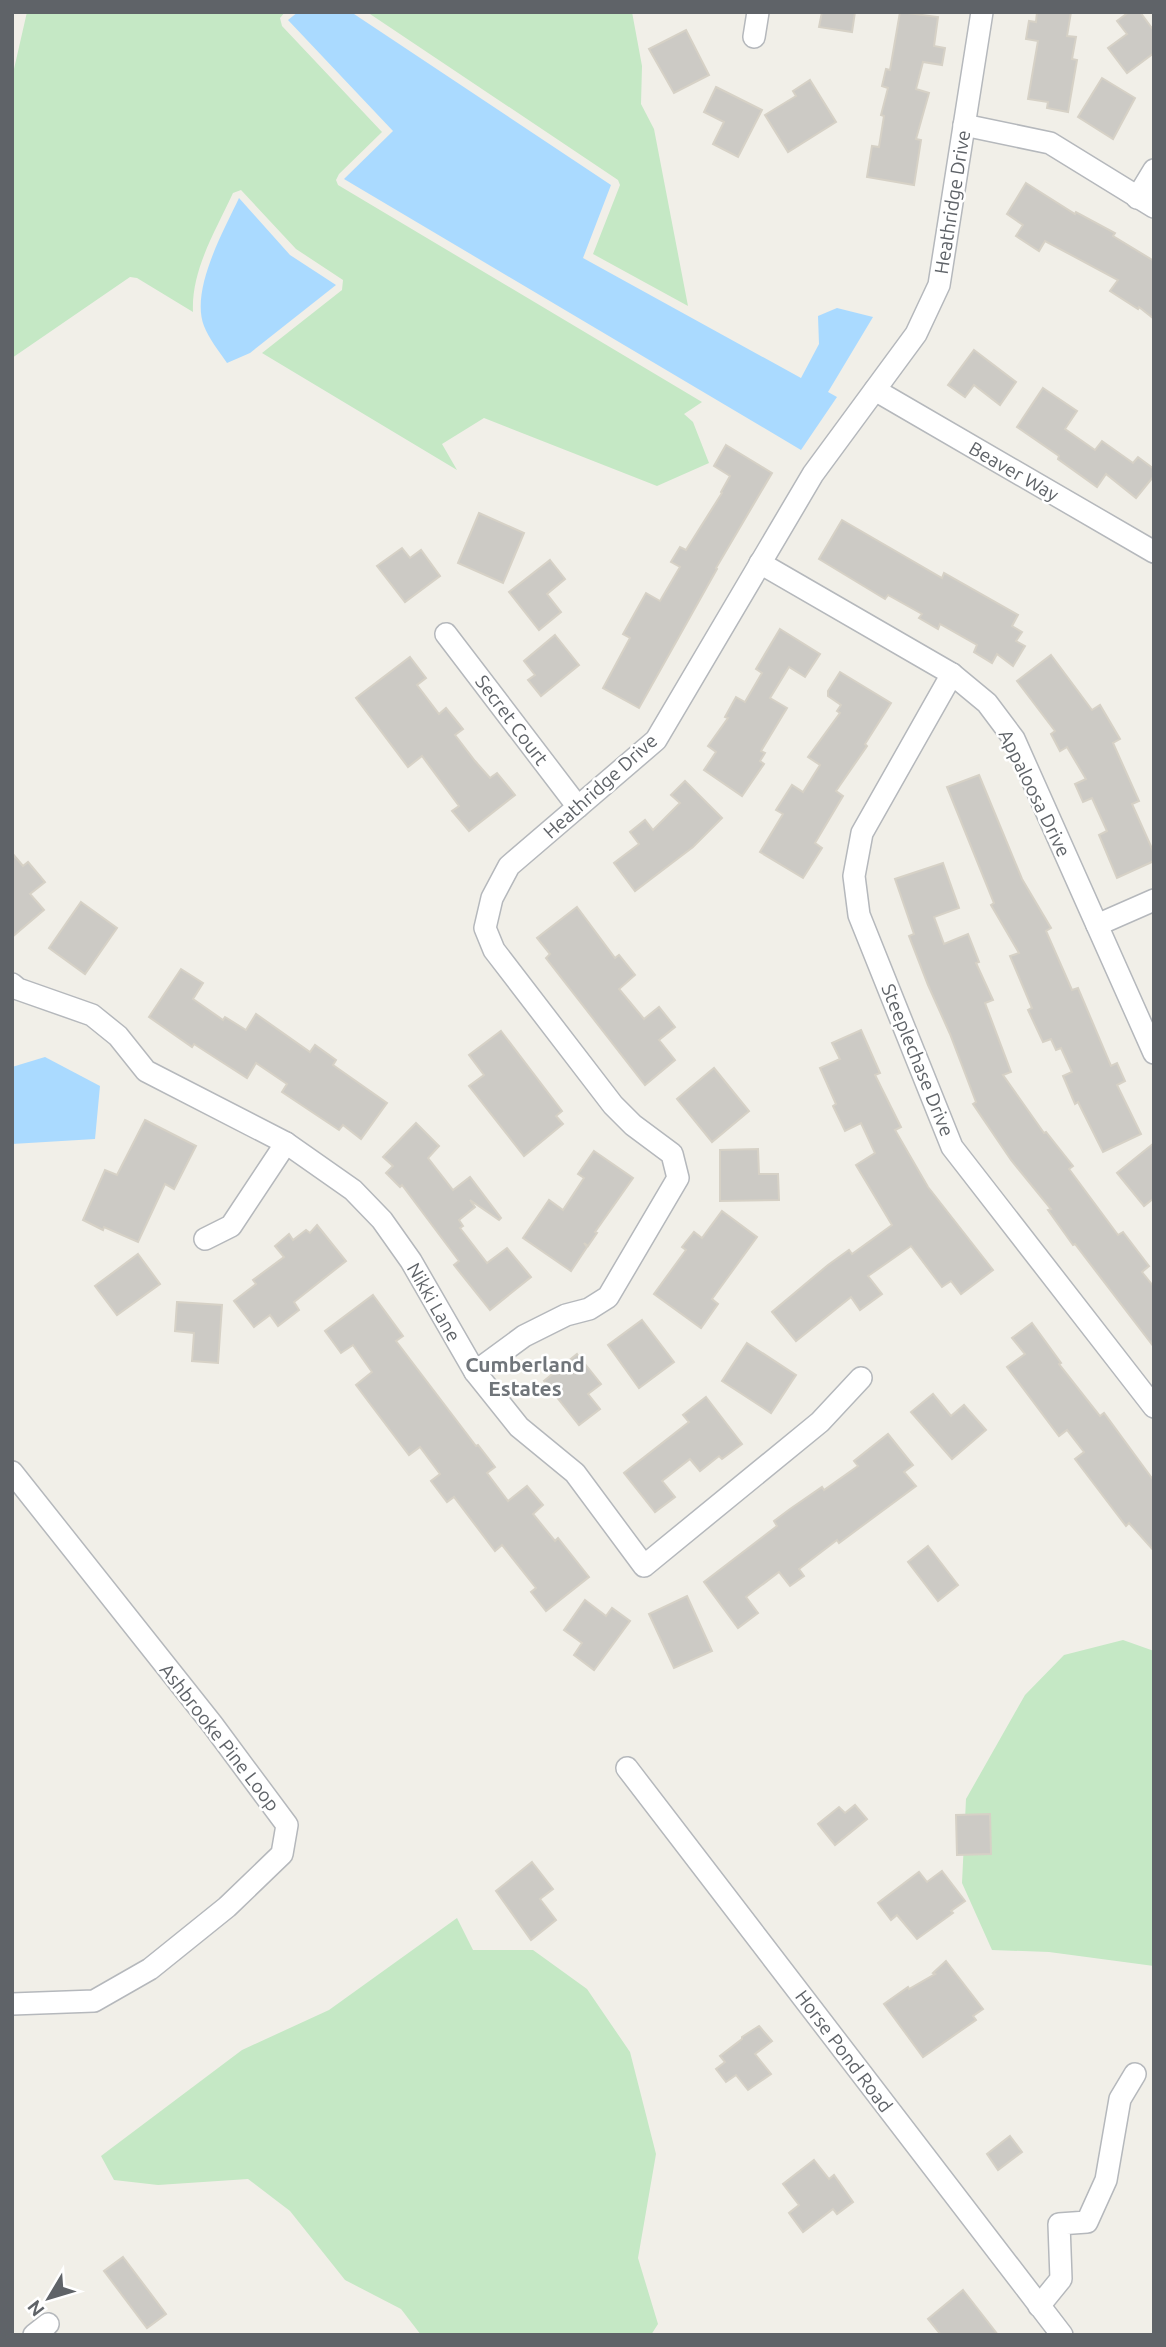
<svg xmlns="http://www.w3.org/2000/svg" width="1166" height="2347" font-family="Ubuntu,sans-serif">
<rect width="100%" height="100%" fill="#f1efe8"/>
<g fill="#c5e8c5">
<path d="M27 12H285L280 18 282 26 382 132 339 174 336 180 338 185 702 402 684 414 693 422 709 463 657 486 484 418 442 444 457 470 262 353 342 290 343 280 296 249 241 190 233 193C216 230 191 270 193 312L137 278 130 277 12 358 14 69Z"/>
<polygon points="367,12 632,12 642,66 641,104 654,129 688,306 593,254 620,185 618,180"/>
<polygon points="1123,1640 1154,1651 1154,1966 1049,1952 992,1950 962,1883 966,1799 1025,1695 1064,1655"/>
<polygon points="457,1918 473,1950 533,1950 587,1989 630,2052 656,2154 638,2258 658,2324 651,2335 421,2335 401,2309 345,2280 290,2211 248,2179 158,2185 114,2180 101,2156 242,2050 329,2010"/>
</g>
<g fill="#aadaff">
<polygon points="298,12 351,12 611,185 583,258 801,378 819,344 818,316 837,308 873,317 828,392 837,397 801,450 344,179 393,131 288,20"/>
<path d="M239 198 290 255 336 285 250 353 227 363C219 351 209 339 204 326 190 290 224 230 239 198Z"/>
<polygon points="45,1057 100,1086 95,1139 12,1144 12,1067"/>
</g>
<g fill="#cccac5" stroke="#d6d1c6" stroke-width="2">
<polygon points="822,12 855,12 852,32 819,27"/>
<polygon points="900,12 938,17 934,46 945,48 942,65 923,62 916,89 929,93 916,139 921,140 914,185 867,177 872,146 879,147 884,116 881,115 888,88 882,86 886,69 890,70"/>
<polygon points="1037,12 1071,12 1067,36 1076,37 1072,59 1077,60 1068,112 1047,108 1048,102 1028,99 1038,41 1026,39 1029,21 1036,22"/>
<polygon points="1129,12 1140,12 1154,31 1154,53 1127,73 1108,48 1127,34 1117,21"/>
<polygon points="686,30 709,75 674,93 649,49"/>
<polygon points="1102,78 1135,98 1113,139 1078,117"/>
<polygon points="810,80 836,122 788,152 765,115 796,96 793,91"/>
<polygon points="716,87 762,110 738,157 713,144 724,122 704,112"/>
<polygon points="1026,183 1075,214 1076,212 1115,233 1113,236 1154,261 1154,319 1139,307 1138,309 1110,291 1118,280 1045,241 1039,251 1016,236 1023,225 1007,214"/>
<polygon points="974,350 1016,382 1000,405 974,385 965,397 948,385"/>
<polygon points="1043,388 1077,411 1065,429 1095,450 1102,441 1133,463 1138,457 1154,469 1154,476 1136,498 1106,474 1097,487 1058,459 1059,456 1017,427"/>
<polygon points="726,445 772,473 716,568 717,569 639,708 603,688 630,638 623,634 646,593 660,601 680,567 671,562 680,547 686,550 722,493 721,492 730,476 714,466"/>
<polygon points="479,513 524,533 503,583 458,563"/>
<polygon points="842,520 942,578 944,573 1018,615 1012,626 1022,632 1016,641 1025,646 1013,666 997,654 992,663 974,652 977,645 940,624 938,629 919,618 922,614 888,595 885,599 819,559"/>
<polygon points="402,548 410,558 421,550 440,576 405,602 377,566"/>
<polygon points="550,560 565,579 547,594 561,612 539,630 509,592"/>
<polygon points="780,629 820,654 805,677 789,667 770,698 787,708 761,751 765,753 760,761 764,764 742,796 704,770 716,752 708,746 728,718 725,717 736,697 745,702 762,673 756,669"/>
<polygon points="555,635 579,665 541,696 528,680 535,675 524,661"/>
<polygon points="1051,655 1092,710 1100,705 1120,739 1113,743 1139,801 1132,804 1154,853 1154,861 1117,878 1099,835 1107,831 1092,798 1083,802 1075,784 1086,779 1067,747 1060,751 1051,734 1055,731 1017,681"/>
<polygon points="410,657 426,678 417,685 439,714 446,708 463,729 455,735 475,761 490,778 497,773 515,795 469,831 452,811 459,806 422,756 408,767 356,698"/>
<polygon points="840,672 891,703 865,744 867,746 836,791 843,796 815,843 822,848 803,878 760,852 783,814 776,810 792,785 803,792 820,765 808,757 840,713 837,711 841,705 828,696 828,691"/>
<polygon points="979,775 1022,879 1051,928 1046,931 1072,990 1078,988 1111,1066 1117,1063 1125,1081 1117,1085 1141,1134 1103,1152 1078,1102 1075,1104 1063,1076 1072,1072 1061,1048 1056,1050 1051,1039 1043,1042 1028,1010 1032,1008 1010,956 1019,953 991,905 994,903 947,787"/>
<polygon points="685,781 722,818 693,847 635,891 614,863 639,844 630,832 645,820 653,830 680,803 671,795"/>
<polygon points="12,853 23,866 28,862 45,882 30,894 44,910 12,937"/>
<polygon points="943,863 959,908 934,917 944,944 968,934 979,962 976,963 993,1000 985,1003 1011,1072 1003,1075 1044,1133 1046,1132 1073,1166 1069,1169 1118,1235 1123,1232 1149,1266 1142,1272 1154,1287 1154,1347 1075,1244 1073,1245 1048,1210 1051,1209 1011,1160 973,1104 976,1102 950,1034 928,985 909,936 914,934 895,879"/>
<polygon points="81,902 117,928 85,974 49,948"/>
<polygon points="577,907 615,958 619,955 635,975 619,989 644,1019 659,1007 675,1027 659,1040 675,1060 645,1085 546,958 550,954 537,938"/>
<polygon points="181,969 203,983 193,999 223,1020 225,1017 246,1030 256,1014 310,1052 315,1045 336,1060 333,1065 387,1103 361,1139 343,1125 339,1130 282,1092 287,1084 256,1063 247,1078 194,1044 192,1047 149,1017"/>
<polygon points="861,1030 880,1073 875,1075 901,1127 895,1130 928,1187 993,1270 961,1294 951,1281 942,1287 911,1246 868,1276 882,1294 860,1310 851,1297 796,1341 772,1312 828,1265 849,1250 852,1254 892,1225 856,1165 875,1153 861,1123 845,1131 833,1106 836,1104 820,1068 840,1059 832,1043"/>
<polygon points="501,1031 562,1111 556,1116 563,1124 524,1156 469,1086 484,1075 469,1055"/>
<polygon points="714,1068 749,1111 712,1142 677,1099"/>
<polygon points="145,1120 196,1146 174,1189 165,1184 138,1242 104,1227 103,1230 83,1220 105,1170 117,1175"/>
<polygon points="416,1123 439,1146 428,1158 453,1190 470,1177 501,1218 499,1220 470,1200 475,1207 459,1220 463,1226 460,1228 487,1263 507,1248 531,1277 490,1310 454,1265 459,1261 402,1185 400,1187 386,1173 393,1166 383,1157"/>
<polygon points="1154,1143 1154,1198 1144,1206 1117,1173"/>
<polygon points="758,1149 759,1174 778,1174 779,1200 720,1201 720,1150"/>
<polygon points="594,1151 633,1178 595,1232 597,1233 588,1246 584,1243 587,1247 571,1271 523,1238 549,1200 563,1210 584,1178 578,1174"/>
<polygon points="722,1211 757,1237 712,1299 718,1304 701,1328 654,1294 686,1250 682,1247 694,1232 702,1238"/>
<polygon points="317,1225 346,1261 294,1302 299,1310 278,1326 270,1315 254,1327 234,1301 256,1284 253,1280 284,1257 275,1246 289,1234 293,1240 306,1230 310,1233"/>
<polygon points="138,1254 160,1284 117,1315 95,1286"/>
<polygon points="373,1295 403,1336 396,1341 476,1446 478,1445 495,1467 487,1473 508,1501 527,1486 543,1505 533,1514 555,1541 558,1538 589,1577 546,1611 531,1592 536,1588 502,1545 495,1551 454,1497 447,1502 431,1481 440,1474 420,1447 409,1455 371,1405 356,1385 372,1372 353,1345 341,1353 325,1331"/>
<polygon points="177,1302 222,1305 218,1363 192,1361 194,1333 175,1331"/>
<polygon points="642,1320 674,1362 639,1388 608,1345"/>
<polygon points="1032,1323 1061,1363 1059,1364 1100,1416 1104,1413 1154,1481 1154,1551 1129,1523 1126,1526 1075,1459 1084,1452 1067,1430 1059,1436 1007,1367 1025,1354 1012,1338"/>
<polygon points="747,1343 796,1375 771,1413 722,1381"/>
<polygon points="577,1354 601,1384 588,1394 600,1409 579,1425 544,1381"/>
<polygon points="933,1394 951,1416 964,1405 986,1430 952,1459 911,1412"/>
<polygon points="706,1397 742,1444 722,1459 719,1456 700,1471 690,1459 662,1481 675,1497 655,1512 624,1473 689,1422 683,1415"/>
<polygon points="888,1434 913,1465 904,1472 916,1486 839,1543 837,1540 799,1569 804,1576 790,1586 779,1572 746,1597 758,1613 738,1628 704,1582 777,1526 774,1521 790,1509 822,1487 824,1490 858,1466 854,1461"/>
<polygon points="928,1546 958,1585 938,1601 908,1562"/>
<polygon points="687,1596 712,1651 674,1668 649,1614"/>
<polygon points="585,1600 606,1616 612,1608 630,1621 594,1670 574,1655 582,1643 564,1630"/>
<polygon points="855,1805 867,1819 835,1845 818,1824 839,1807 845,1813"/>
<polygon points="990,1814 991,1854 957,1855 956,1815"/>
<polygon points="532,1862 553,1889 540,1899 556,1920 531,1940 496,1891"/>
<polygon points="942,1871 965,1901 951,1911 953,1913 917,1939 897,1915 891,1920 878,1903 919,1872 927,1882"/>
<polygon points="946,1961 983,2009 973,2016 976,2020 923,2057 884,2004 908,1987 909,1989 935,1974 933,1973"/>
<polygon points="759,2026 772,2041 755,2054 771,2074 748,2090 736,2075 726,2082 716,2069 725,2062 720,2056 742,2039 742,2037"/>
<polygon points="1010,2136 1022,2152 998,2170 987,2154"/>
<polygon points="814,2160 829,2179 834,2175 853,2202 837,2214 833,2209 803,2232 789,2213 799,2205 783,2184"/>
<polygon points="123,2257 166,2314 147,2328 104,2271"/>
<polygon points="963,2290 998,2335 941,2335 928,2319"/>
</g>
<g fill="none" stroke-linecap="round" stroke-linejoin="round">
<defs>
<g id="minor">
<polyline points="754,37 758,12"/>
<polyline points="964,125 1050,143 1154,207"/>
<polyline points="1137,198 1154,170"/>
<polyline points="875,390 1154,552"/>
<polyline points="760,563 952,674 987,703 1014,739 1154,1053"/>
<polyline points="446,634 578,807"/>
<polyline points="952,674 862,833 854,876 859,915 952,1147 1154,1407"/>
<polyline points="1097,925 1154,900"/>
<polyline points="12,984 18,989 92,1015 118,1036 146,1071 286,1143 353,1190 382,1220 411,1261 475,1372 519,1427 575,1473 644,1566 820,1422 861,1378"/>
<polyline points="205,1239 231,1226 286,1143"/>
<polyline points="475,1372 524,1336 566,1315 589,1309 608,1297 678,1178 672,1154 633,1125 613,1105 494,950 485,928 492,898 509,866 656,740 813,474 916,334 939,285 982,12"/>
<polyline points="12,1472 212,1724 287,1825 282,1854 227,1907 150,1969 94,2001 12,2004"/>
<polyline points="627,1768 1062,2335"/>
<polyline points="1039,2306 1061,2279 1059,2224 1087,2222 1106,2180 1120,2099 1135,2074"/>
<polyline points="34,2335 48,2324"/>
</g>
</defs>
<use href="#minor" stroke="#b5b8bc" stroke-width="24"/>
<use href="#minor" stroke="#fff" stroke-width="21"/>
</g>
<g text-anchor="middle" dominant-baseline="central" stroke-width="5" stroke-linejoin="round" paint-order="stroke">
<g font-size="19" fill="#5f6368" stroke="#fff">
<text transform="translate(952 202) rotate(-81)">Heathridge Drive</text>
<text transform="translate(1014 471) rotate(30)">Beaver Way</text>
<text transform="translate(512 720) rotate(53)">Secret Court</text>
<text transform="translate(600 786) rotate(-42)">Heathridge Drive</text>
<text transform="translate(1035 793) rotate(64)">Appaloosa Drive</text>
<text transform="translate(918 1060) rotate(68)">Steeplechase Drive</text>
<text transform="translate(434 1302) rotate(60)">Nikki Lane</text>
<text transform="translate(220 1737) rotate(52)">Ashbrooke Pine Loop</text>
<text transform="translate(844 2051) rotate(53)">Horse Pond Road</text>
</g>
<g font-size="21" font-weight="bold" fill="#70757a" stroke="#fff">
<text x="525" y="1364">Cumberland<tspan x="525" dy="24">Estates</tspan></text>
</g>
</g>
<rect width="1166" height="2347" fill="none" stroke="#5f6368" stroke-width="28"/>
<g transform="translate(49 2298) rotate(232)" stroke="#ffffff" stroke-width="5" paint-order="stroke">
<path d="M0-5L12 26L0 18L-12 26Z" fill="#5f6368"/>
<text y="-10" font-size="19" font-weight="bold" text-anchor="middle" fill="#5f6368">N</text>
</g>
</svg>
